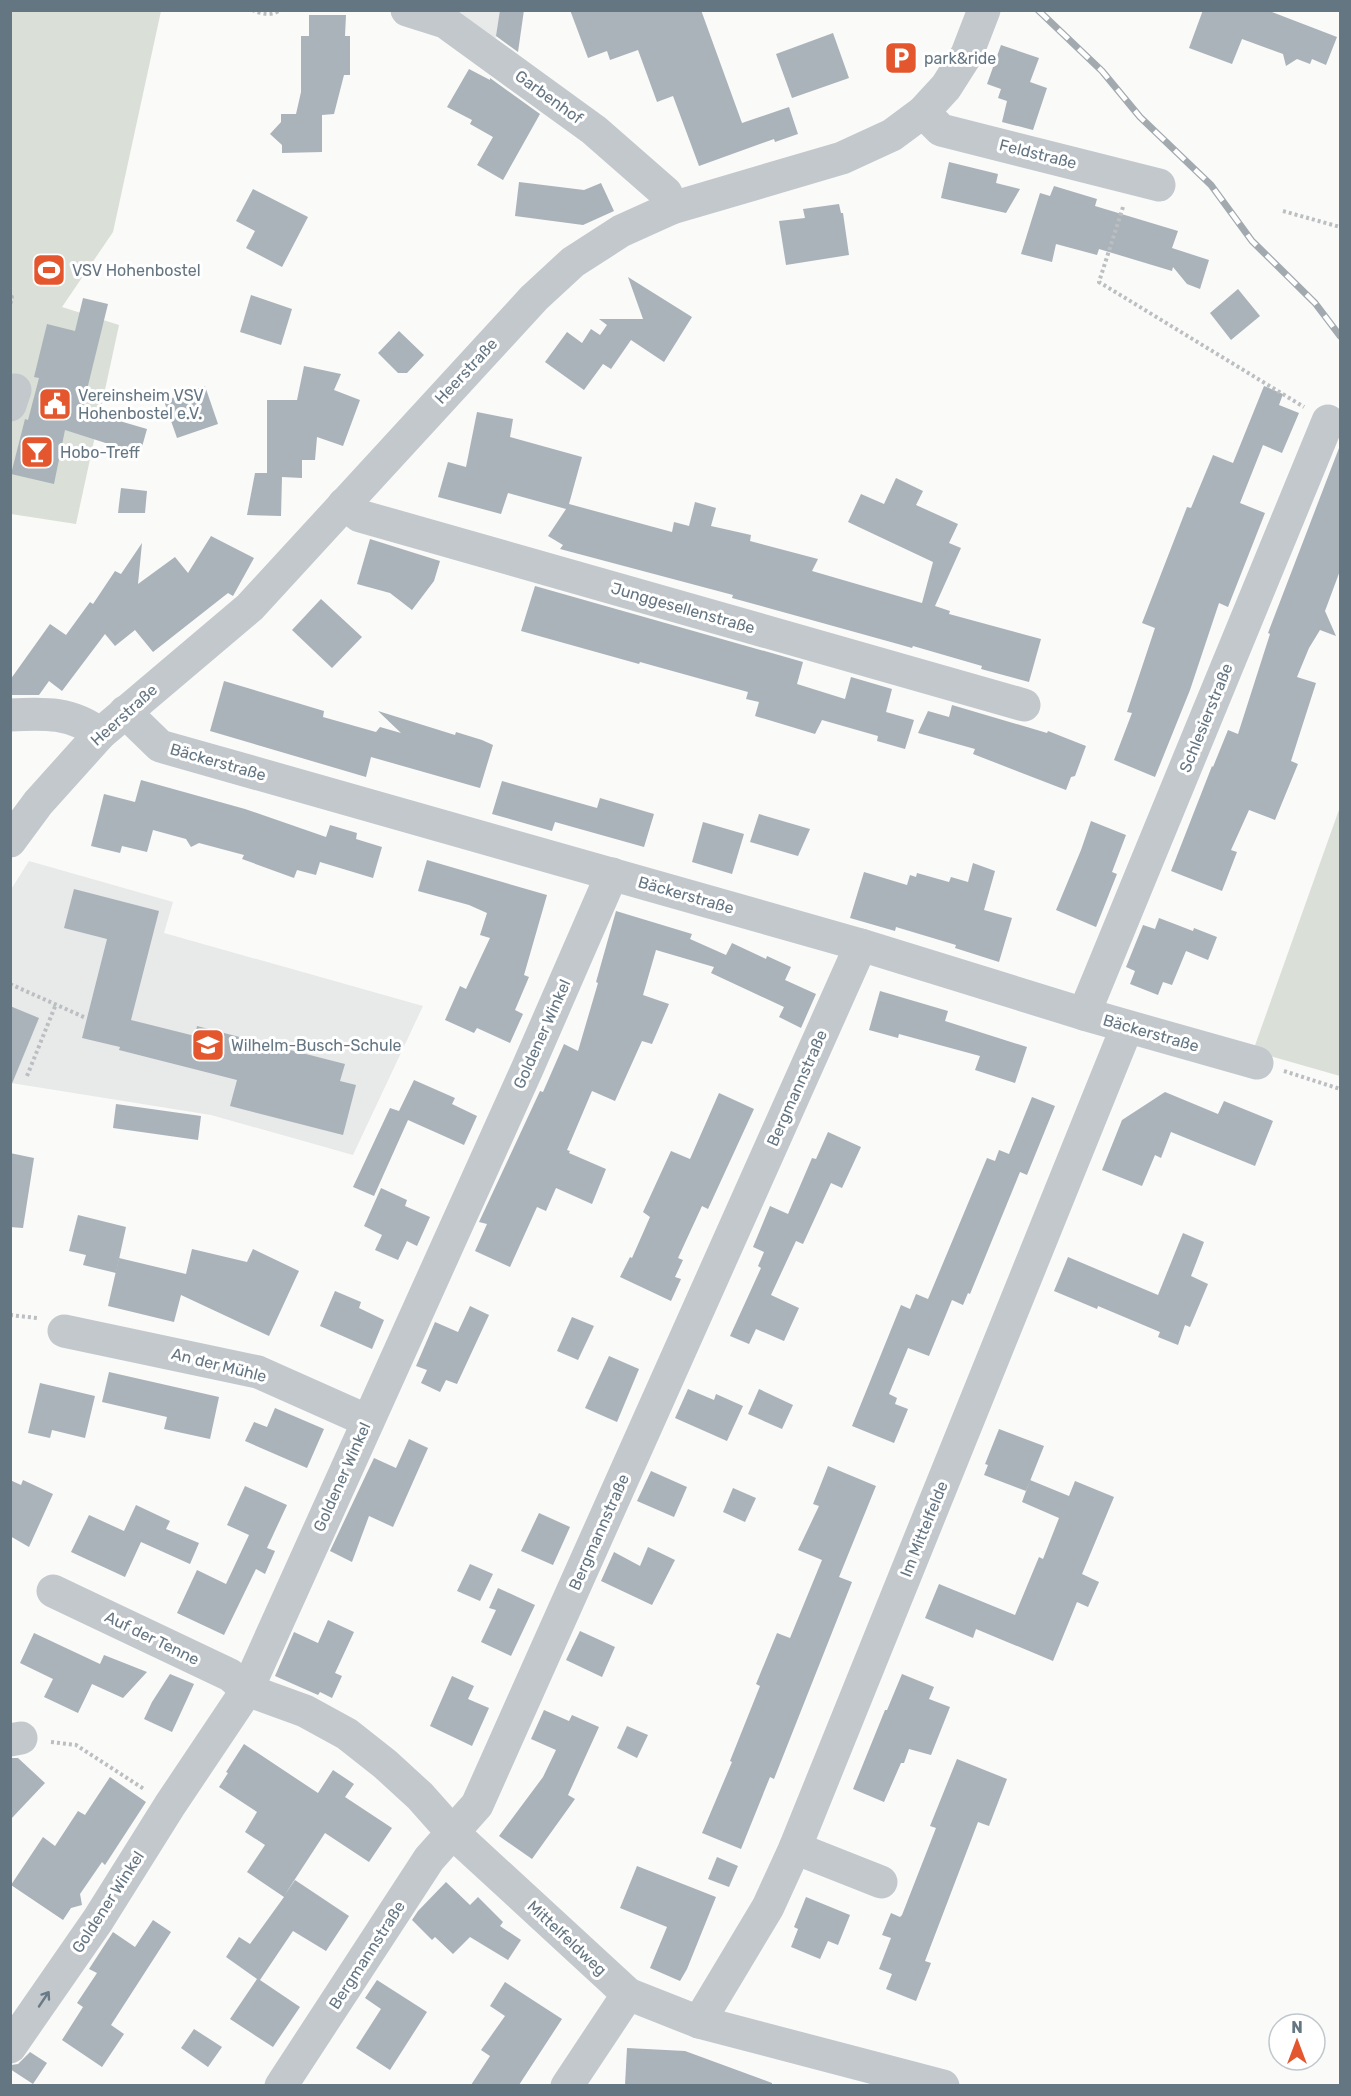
<svg xmlns="http://www.w3.org/2000/svg" width="1351" height="2096" font-family="Rubik,sans-serif">
<rect width="100%" height="100%" fill="#fafaf8"/>
<g fill="#e8e9e9">
<polygon points="442,11 500,11 496,38"/>
<polygon points="29,861 173,902 164,933 423,1006 353,1155 211,1115 11,1083 10,891"/>
</g>
<g fill="#dadfd7">
<polygon points="10,11 161,11 113,232 62,307 119,325 76,524 11,514"/>
<polygon points="1340,807 1340,1076 1253,1051"/>
</g>
<g fill="#aab3b9">
<polygon points="500,10 524,10 518,52 496,36"/>
<polygon points="570,10 701,10 742,123 789,107 798,134 775,142 774,139 699,166 673,96 657,102 638,50 610,60 607,51 588,58"/>
<polygon points="1203,10 1267,10 1337,37 1326,65 1312,59 1310,64 1297,59 1286,66 1283,54 1242,39 1232,64 1189,48"/>
<polygon points="309,15 346,15 345,36 350,36 350,75 344,75 334,114 322,115 322,152 282,153 282,145 270,134 281,122 281,114 296,114 301,92 301,36 309,36"/>
<polygon points="833,33 849,78 792,98 776,54"/>
<polygon points="1001,45 1039,58 1030,82 1047,88 1033,130 1002,122 1007,101 998,98 1001,89 987,84"/>
<polygon points="469,69 490,80 490,78 540,114 503,180 477,165 493,137 470,124 472,120 447,107"/>
<polygon points="949,162 998,174 996,183 1020,189 1006,213 941,198"/>
<polygon points="519,182 584,190 601,183 614,211 583,225 515,216"/>
<polygon points="1054,186 1097,199 1095,206 1178,231 1172,248 1209,260 1200,289 1187,284 1173,267 1172,271 1099,249 1097,255 1056,244 1052,262 1021,254 1040,193 1050,196"/>
<polygon points="253,189 308,217 282,267 246,248 255,231 236,221"/>
<polygon points="839,204 841,213 843,213 849,255 786,265 779,221 805,218 803,209"/>
<polygon points="628,277 692,317 664,362 631,340 611,369 603,364 584,390 545,362 567,332 582,343 591,329 600,335 607,325 599,319 643,319"/>
<polygon points="1238,289 1260,316 1231,340 1210,313"/>
<polygon points="251,295 292,309 281,345 240,332"/>
<polygon points="83,298 108,304 82,410 147,429 140,454 65,430 54,484 11,474 25,419 28,420 39,378 34,377 47,324 75,331"/>
<polygon points="399,331 424,355 407,373 398,373 378,353"/>
<polygon points="304,366 341,374 334,390 360,400 343,446 317,437 315,460 302,460 302,478 282,477 281,516 247,515 255,473 267,473 267,400 297,400"/>
<polygon points="205,386 218,424 177,438 164,401"/>
<polygon points="1264,386 1283,394 1279,405 1299,413 1282,453 1263,445 1240,503 1265,513 1228,607 1219,603 1190,690 1155,777 1114,760 1132,713 1127,712 1155,628 1142,623 1187,507 1191,508 1213,455 1233,463"/>
<polygon points="477,412 513,419 510,437 582,457 569,504 672,532 674,522 689,526 695,502 716,508 711,526 751,535 750,541 818,559 812,571 922,603 933,562 848,522 861,494 884,504 896,478 923,491 916,505 958,524 949,543 961,548 935,606 950,611 949,614 1041,639 1029,682 981,669 982,666 913,646 912,648 898,644 732,598 733,595 560,549 563,545 548,536 566,509 508,493 501,514 438,497 448,462 466,467"/>
<polygon points="1339,448 1341,568 1325,611 1336,636 1320,630 1309,648 1297,677 1316,683 1291,761 1298,764 1275,820 1249,810 1231,850 1237,852 1222,891 1171,871 1212,766 1213,767 1228,730 1238,734 1270,634 1268,633"/>
<polygon points="121,488 147,491 145,513 118,513"/>
<polygon points="211,536 254,558 233,596 228,593 153,652 135,630 115,646 105,634 62,691 49,681 39,695 10,695 10,680 50,624 66,635 90,602 93,604 115,571 121,574 142,543 138,584 175,557 188,573"/>
<polygon points="370,539 440,561 434,581 412,610 390,593 357,584"/>
<polygon points="535,586 803,662 797,684 845,699 851,677 892,689 886,712 914,720 905,749 877,741 878,736 822,720 815,734 755,716 759,702 746,699 748,692 640,662 639,664 521,631"/>
<polygon points="321,599 362,637 332,668 292,630"/>
<polygon points="224,681 324,711 323,717 376,732 380,727 401,733 378,711 455,735 456,732 482,740 493,745 480,788 371,757 366,777 210,731"/>
<polygon points="952,705 1047,733 1048,731 1086,746 1075,776 1071,777 1066,790 973,754 975,749 918,733 928,711 949,717"/>
<polygon points="141,780 245,809 326,837 330,825 357,833 356,839 382,847 373,878 320,862 316,875 297,870 294,878 242,859 244,855 199,843 191,847 186,839 153,830 147,852 122,846 120,853 91,846 104,794 135,802"/>
<polygon points="502,781 597,808 600,798 654,814 644,847 555,822 552,831 492,814"/>
<polygon points="759,814 810,829 798,856 750,842"/>
<polygon points="1091,821 1126,835 1112,872 1117,874 1096,927 1056,910 1081,850"/>
<polygon points="703,822 744,834 732,874 692,862"/>
<polygon points="427,860 547,895 524,975 529,977 515,1010 523,1014 510,1043 477,1028 474,1033 445,1020 460,986 466,989 490,938 480,935 487,913 469,905 418,891"/>
<polygon points="973,863 995,871 984,910 1012,918 999,962 955,948 956,945 896,927 895,931 850,918 864,872 907,885 910,875 916,877 917,873 949,882 951,877 968,882"/>
<polygon points="74,889 159,911 131,1020 195,1036 197,1026 345,1064 340,1081 356,1085 343,1135 230,1106 237,1080 119,1050 120,1047 82,1038 107,939 64,928"/>
<polygon points="616,911 692,934 690,939 726,955 732,943 766,959 767,956 791,967 785,980 816,994 801,1028 779,1017 784,1007 711,973 714,967 656,950 643,995 669,1004 652,1044 642,1041 615,1101 592,1091 567,1150 570,1151 569,1153 606,1169 592,1204 556,1188 546,1211 537,1207 510,1267 475,1251 487,1224 479,1222 540,1091 543,1092 564,1044 578,1051 598,983 596,982"/>
<polygon points="1159,918 1193,931 1194,928 1217,937 1208,960 1186,951 1172,985 1163,982 1158,995 1130,984 1135,971 1126,967 1143,925 1155,929"/>
<polygon points="880,991 948,1011 945,1021 1027,1047 1015,1083 975,1070 980,1056 899,1034 898,1038 869,1030"/>
<polygon points="10,1006 39,1018 11,1086 10,1086"/>
<polygon points="414,1080 455,1098 452,1104 477,1116 464,1145 408,1120 374,1196 353,1187 390,1108 399,1111"/>
<polygon points="1165,1092 1218,1114 1224,1101 1273,1121 1255,1166 1171,1132 1161,1158 1155,1155 1142,1186 1102,1170 1122,1120"/>
<polygon points="719,1093 754,1109 708,1209 702,1206 678,1258 683,1260 675,1277 681,1279 671,1301 620,1277 630,1257 632,1258 650,1217 643,1212 671,1151 690,1159"/>
<polygon points="1032,1097 1055,1106 1027,1175 1020,1172 970,1294 968,1293 963,1305 952,1300 929,1356 908,1348 889,1394 897,1398 895,1404 908,1409 894,1443 852,1426 901,1305 910,1309 916,1294 928,1299 987,1158 995,1161 999,1150 1009,1154"/>
<polygon points="116,1104 201,1116 198,1140 113,1128"/>
<polygon points="828,1132 861,1147 842,1188 831,1183 803,1244 796,1241 771,1295 799,1308 784,1341 756,1329 749,1344 730,1336 761,1268 758,1266 764,1252 753,1247 770,1206 788,1214 812,1158 816,1159"/>
<polygon points="10,1153 34,1158 23,1228 10,1227"/>
<polygon points="381,1188 407,1200 405,1206 430,1217 417,1246 407,1241 398,1260 375,1250 382,1235 364,1226"/>
<polygon points="78,1215 126,1227 116,1273 83,1265 86,1255 69,1251"/>
<polygon points="1183,1233 1204,1242 1191,1276 1208,1284 1190,1327 1185,1325 1178,1345 1158,1337 1160,1332 1098,1306 1097,1309 1054,1291 1068,1257 1158,1295"/>
<polygon points="192,1249 247,1262 253,1249 299,1271 269,1336 181,1295 174,1322 108,1306 119,1258 186,1274"/>
<polygon points="335,1291 361,1302 359,1308 384,1320 372,1349 320,1326"/>
<polygon points="470,1306 489,1315 457,1384 446,1380 440,1392 421,1383 427,1370 416,1366 435,1322 458,1332"/>
<polygon points="572,1317 594,1326 578,1360 557,1351"/>
<polygon points="609,1356 639,1369 617,1422 585,1408"/>
<polygon points="109,1372 219,1397 210,1439 164,1429 167,1417 102,1402"/>
<polygon points="40,1383 95,1396 85,1438 52,1430 50,1438 28,1433"/>
<polygon points="688,1389 714,1400 716,1394 743,1406 727,1441 675,1418"/>
<polygon points="759,1389 793,1405 782,1429 748,1414"/>
<polygon points="275,1408 324,1429 307,1468 245,1441 254,1422 267,1427"/>
<polygon points="999,1429 1044,1446 1026,1491 984,1475 988,1465 985,1464"/>
<polygon points="409,1439 428,1448 393,1527 369,1516 352,1562 330,1551 374,1458 396,1468"/>
<polygon points="828,1466 876,1486 839,1577 852,1582 774,1779 770,1777 741,1849 702,1833 732,1762 730,1761 760,1686 756,1684 777,1633 790,1638 822,1560 798,1550 819,1506 813,1504"/>
<polygon points="651,1471 687,1487 674,1517 637,1501"/>
<polygon points="10,1480 21,1485 23,1480 53,1494 29,1547 10,1536"/>
<polygon points="1030,1480 1069,1496 1075,1481 1114,1497 1082,1574 1099,1582 1088,1607 1077,1602 1053,1661 976,1629 973,1638 925,1618 939,1584 1015,1615 1039,1557 1043,1559 1059,1518 1022,1502"/>
<polygon points="245,1486 287,1505 267,1548 275,1551 265,1574 256,1569 224,1635 177,1613 197,1570 226,1584 249,1535 227,1525"/>
<polygon points="733,1488 756,1498 745,1522 723,1512"/>
<polygon points="136,1505 170,1521 166,1529 199,1543 190,1564 141,1542 125,1577 71,1552 89,1515 124,1531"/>
<polygon points="539,1513 570,1527 553,1565 521,1551"/>
<polygon points="648,1547 675,1560 652,1605 601,1581 614,1552 640,1566"/>
<polygon points="470,1564 493,1574 480,1601 457,1591"/>
<polygon points="498,1588 535,1605 511,1656 481,1642 496,1610 489,1608"/>
<polygon points="328,1620 354,1632 335,1673 342,1676 332,1698 320,1692 318,1695 275,1676 294,1632 318,1643"/>
<polygon points="580,1631 615,1647 602,1677 566,1660"/>
<polygon points="34,1633 100,1664 104,1655 147,1672 123,1698 92,1684 78,1713 44,1697 53,1679 20,1663"/>
<polygon points="170,1674 194,1684 172,1732 144,1719 152,1702"/>
<polygon points="902,1674 934,1687 929,1699 950,1707 931,1755 909,1749 904,1763 901,1763 884,1802 853,1789 885,1710 887,1710"/>
<polygon points="452,1676 474,1686 468,1699 489,1708 472,1746 430,1726"/>
<polygon points="544,1710 569,1721 572,1715 599,1727 568,1795 575,1799 532,1859 499,1836 543,1777 556,1750 531,1739"/>
<polygon points="627,1726 648,1735 637,1758 617,1748"/>
<polygon points="244,1744 318,1793 333,1770 354,1784 345,1797 392,1828 369,1862 325,1833 284,1896 295,1880 349,1916 326,1951 293,1931 260,1980 300,2007 273,2047 230,2019 257,1979 226,1957 239,1937 250,1944 284,1897 247,1872 265,1845 245,1832 257,1812 219,1787 228,1773 226,1772"/>
<polygon points="10,1758 18,1758 45,1783 10,1820"/>
<polygon points="957,1759 1007,1779 989,1826 978,1822 925,1961 931,1963 916,2001 886,1989 892,1974 879,1969 891,1938 882,1935 891,1913 900,1917 902,1915 936,1828 930,1826"/>
<polygon points="110,1777 146,1802 105,1865 102,1862 80,1894 82,1905 71,1908 63,1920 11,1885 43,1837 55,1846 78,1811 85,1815"/>
<polygon points="717,1857 738,1866 729,1887 708,1879"/>
<polygon points="637,1866 716,1897 687,1969 680,1981 650,1968 667,1927 620,1908"/>
<polygon points="446,1882 470,1905 478,1897 503,1922 500,1926 521,1940 508,1960 470,1937 453,1954 435,1937 432,1940 412,1920 418,1911"/>
<polygon points="806,1897 850,1915 838,1945 828,1941 820,1959 791,1947 798,1929 794,1927"/>
<polygon points="153,1920 171,1932 111,2025 124,2034 102,2067 62,2040 83,2007 77,2003 97,1973 89,1969 113,1932 135,1947"/>
<polygon points="377,1980 427,2012 390,2070 356,2048 381,2009 365,1998"/>
<polygon points="505,1982 562,2019 519,2085 471,2085 490,2056 481,2050 505,2016 490,2006"/>
<polygon points="194,2029 222,2047 208,2067 181,2048"/>
<polygon points="627,2048 685,2051 772,2083 772,2085 625,2085"/>
<polygon points="30,2052 47,2063 33,2084 10,2069 11,2065 18,2064"/>
</g>
<g fill="none" stroke-linecap="round" stroke-linejoin="round">
<g stroke="#bbbfc2" stroke-width="4" stroke-dasharray="3 3" stroke-linecap="butt">
<path d="M252 10C261 14 273 16 280 10"/>
<polyline points="1123,207 1099,282 1304,407"/>
<polyline points="1283,211 1340,227"/>
<polyline points="10,297 12,297 10,306"/>
<polyline points="10,984 86,1018"/>
<polyline points="1284,1071 1340,1089"/>
<polyline points="27,1076 56,1004"/>
<polyline points="10,1315 37,1318"/>
<polyline points="51,1742 76,1745 144,1789"/>
</g>
<g stroke="#c3c8cc" stroke-width="33">
<polyline points="407,10 445,22 594,130 666,193 672,208"/>
<polyline points="923,112 941,130 1159,185"/>
<polyline points="10,405 15,390"/>
<polyline points="344,504 360,516 1024,705"/>
<polyline points="125,712 160,746 861,945 1084,1014 1257,1063"/>
<path d="M10 715C45 713 72 712 100 734"/>
<polyline points="10,841 38,803 100,734 250,607 534,298 573,262 621,231 672,208 842,158 892,135 923,112 946,87 967,54 984,10"/>
<polyline points="1084,1014 1328,421"/>
<polyline points="64,1331 258,1372 368,1421"/>
<polyline points="53,1591 230,1675 247,1690 305,1711 347,1734 385,1764 420,1796 452,1832 628,1994 699,2022 943,2086"/>
<polyline points="10,1740 21,1738"/>
<polyline points="795,1848 881,1882"/>
<polyline points="699,2022 768,1907 795,1848 1127,1027"/>
<polyline points="10,2047 98,1920 170,1805 247,1690 528,1067 612,874"/>
<polyline points="281,2086 429,1859 477,1805 861,945"/>
<polyline points="567,2086 628,1994"/>
</g>
<defs>
<polyline id="rail" points="1038,10 1102,71 1140,117 1211,185 1252,241 1315,303 1340,336"/>
</defs>
<use href="#rail" stroke="#a2aab0" stroke-width="7"/>
<use href="#rail" stroke="#fff" stroke-width="4.5" stroke-dasharray="14" stroke-linecap="butt"/>
</g>
<defs><path id="oneway-shaft" d="M-6 0H5M1.5-3L5.5 0L1.5 3" fill="none" stroke-width="1.6" stroke-linecap="round" stroke-linejoin="round" transform="scale(1.5)"/></defs>
<use stroke="#6a7a87" href="#oneway-shaft" transform="translate(44 1999) rotate(-56)"/>
<defs>
<symbol id="parking-square" viewBox="-11 -11 22 22"><rect x="-9" y="-9" width="18" height="18" rx="4" fill="#e4572e" stroke="#fff"/><path d="M-3.5-5.5H1a3.5 3.5 0 0 1 0 7H-1V5.5H-3.5ZM-1-3.4V-.6H.8a1.4 1.4 0 0 0 0-2.8Z" fill="#fff"/></symbol>
<symbol id="stadium-square" viewBox="-11 -11 22 22"><rect x="-9" y="-9" width="18" height="18" rx="4" fill="#e4572e" stroke="#fff"/><path d="M0-5a6.5 5 0 1 0 0 10a6.5 5 0 1 0 0-10ZM-3.5-1.8h7v3.6h-7Z" fill="#fff"/></symbol>
<symbol id="civic-square" viewBox="-11 -11 22 22"><rect x="-9" y="-9" width="18" height="18" rx="4" fill="#e4572e" stroke="#fff"/><path d="M-.6-6.5H3V-4.5H.6V-3L4-1V1h2V6H-6V1h2V-1L-.6-3ZM-1.2 2.5V6h2.4V2.5Z" fill="#fff"/></symbol>
<symbol id="bar-square" viewBox="-11 -11 22 22"><rect x="-9" y="-9" width="18" height="18" rx="4" fill="#e4572e" stroke="#fff"/><path d="M-6-5H6L.8 .8V4.5H3.5V6h-7V4.5H-.8V.8Z" fill="#fff"/></symbol>
<symbol id="school-square" viewBox="-11 -11 22 22"><rect x="-9" y="-9" width="18" height="18" rx="4" fill="#e4572e" stroke="#fff"/><path d="M0-5L7-2L0 1L-7-2ZM-4 1L0 2.5L4 1V4Q0 6-4 4Z" fill="#fff"/></symbol>
</defs>
<g fill-rule="evenodd">
<use href="#parking-square" x="882" y="39" width="38" height="38"/>
<use href="#stadium-square" x="30" y="251" width="38" height="38"/>
<use href="#civic-square" x="36" y="385" width="38" height="38"/>
<use href="#bar-square" x="18" y="433" width="38" height="38"/>
<use href="#school-square" x="189" y="1026" width="38" height="38"/>
</g>
<g text-anchor="middle" dominant-baseline="central" stroke-width="6" stroke-linejoin="round" paint-order="stroke">
<g font-size="16" fill="#657683" stroke="#fff" text-anchor="start">
<text x="924" y="58">park&amp;ride</text>
<text x="72" y="270">VSV Hohenbostel</text>
<text x="78" y="395">Vereinsheim VSV<tspan x="78" dy="18">Hohenbostel e.V.</tspan></text>
<text x="60" y="452">Hobo-Treff</text>
<text x="231" y="1045">Wilhelm-Busch-Schule</text>
</g>
<g font-size="16" fill="#657683" stroke="#fff">
<text transform="translate(549 97) rotate(36)">Garbenhof</text>
<text transform="translate(1038 154) rotate(14)">Feldstraße</text>
<text transform="translate(466 371) rotate(-47)">Heerstraße</text>
<text transform="translate(683 608) rotate(16)">Junggesellenstraße</text>
<text transform="translate(124 715) rotate(-42)">Heerstraße</text>
<text transform="translate(1206 718) rotate(-68)">Schlesierstraße</text>
<text transform="translate(218 762) rotate(16)">Bäckerstraße</text>
<text transform="translate(686 895) rotate(16)">Bäckerstraße</text>
<text transform="translate(1151 1033) rotate(16)">Bäckerstraße</text>
<text transform="translate(542 1034) rotate(-66)">Goldener Winkel</text>
<text transform="translate(797 1088) rotate(-66)">Bergmannstraße</text>
<text transform="translate(219 1365) rotate(14)">An der Mühle</text>
<text transform="translate(342 1477) rotate(-66)">Goldener Winkel</text>
<text transform="translate(924 1529) rotate(-68)">Im Mittelfelde</text>
<text transform="translate(599 1532) rotate(-66)">Bergmannstraße</text>
<text transform="translate(152 1638) rotate(26)">Auf der Tenne</text>
<text transform="translate(108 1902) rotate(-57)">Goldener Winkel</text>
<text transform="translate(567 1938) rotate(43)">Mittelfeldweg</text>
<text transform="translate(367 1955) rotate(-57)">Bergmannstraße</text>
</g>
</g>
<rect width="1351" height="2096" fill="none" stroke="#657683" stroke-width="24"/>
<g transform="translate(1297 2042)"><circle r="28" fill="#ffffff" stroke="#c1c8cd" stroke-width="1.5"/>
<path d="M0-4.5L10 22L0 15L-10 22Z" fill="#e4572e"/>
<text y="-9" font-size="16" font-weight="bold" text-anchor="middle" fill="#657683">N</text>
</g>
</svg>
